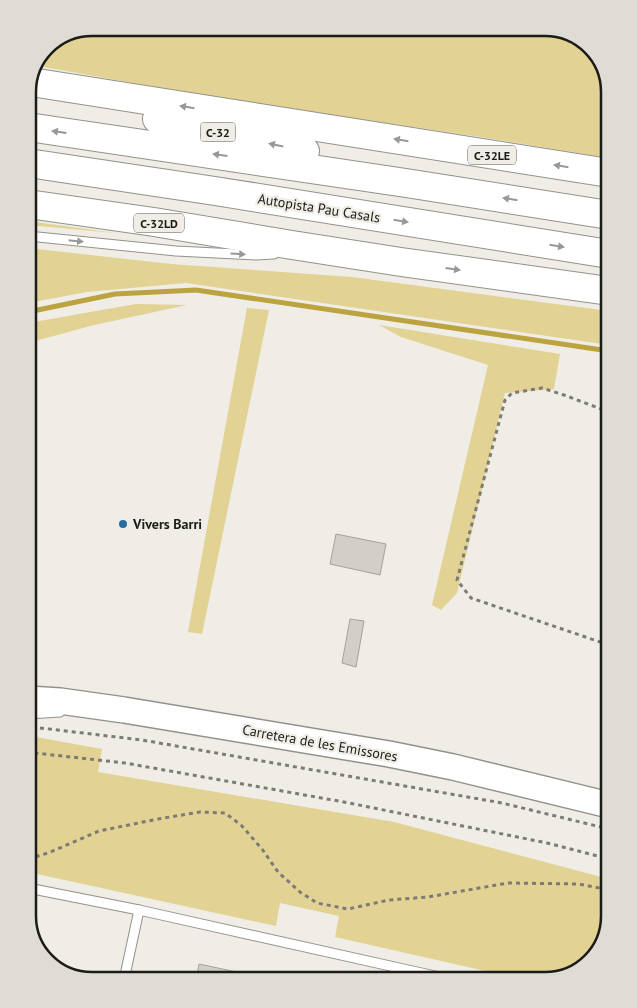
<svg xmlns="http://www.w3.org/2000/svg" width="637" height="1008" font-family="'PT Sans',sans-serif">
<rect width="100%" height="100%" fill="#efede5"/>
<g fill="#e2d293">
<polygon points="93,28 549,28 580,38 603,64 609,93 609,158 474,136 228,100 38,66 47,46"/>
<polygon points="28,221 115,233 28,225"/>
<polygon points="28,248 171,264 352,277 609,311 609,345 186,283 87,292 28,303"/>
<polygon points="136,304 187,305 94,325 28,343 28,323"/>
<polygon points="247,308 269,310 202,634 188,632"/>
<polygon points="379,325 560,354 554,389 505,393 457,593 441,610 432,605 488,365 401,337"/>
<polygon points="36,737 102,749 98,772 394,822 609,879 609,916 601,948 573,974 544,980 524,980 521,979 335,937 339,916 280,903 276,926 28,872 28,743"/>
</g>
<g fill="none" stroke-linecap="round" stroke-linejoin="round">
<polyline stroke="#bba33f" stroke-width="5" points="28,312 115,294 196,290 609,351"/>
</g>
<g fill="#d1cfc7" stroke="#a4a29a">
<polygon points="336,534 386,544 380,575 330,564"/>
<polygon points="350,619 364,621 356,667 342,663"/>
<polygon points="199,964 274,980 196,980"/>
</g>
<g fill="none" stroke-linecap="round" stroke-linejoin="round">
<defs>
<g id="lane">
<polyline points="28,236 176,251 256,255 274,254"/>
<polyline points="28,714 60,712"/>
<polyline points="28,888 139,910 453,980"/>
<polyline points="124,980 139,910"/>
</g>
<polyline id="secondary" points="28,699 60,701 124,710 389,754 453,767 609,805"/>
<g id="highway">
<polyline points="31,82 609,173"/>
<polyline points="157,119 305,151"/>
<polyline points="28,127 406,183 609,215"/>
<polyline points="28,163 215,191 609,254"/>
<polyline points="28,204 154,222 292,245 401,262 609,291"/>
</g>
</defs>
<use href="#lane" stroke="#93928a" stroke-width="11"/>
<use href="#secondary" stroke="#93928a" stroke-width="28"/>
<use href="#highway" stroke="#93928a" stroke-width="30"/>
<g stroke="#7c7b76" stroke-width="3" stroke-dasharray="4 4" stroke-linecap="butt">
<polyline points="609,645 471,598 457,580 505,400 512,393 542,388 564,395 609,412"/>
<polyline points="32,727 142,740 502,803 609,829"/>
<polyline points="28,758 35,753 125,763 344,802 547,843 609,859"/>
<polyline points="28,859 48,853 99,831 158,819 200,812 225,813 241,825 262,849 278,872 300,892 317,903 348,909 389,900 428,897 508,883 579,884 609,890"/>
</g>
<use href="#lane" stroke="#fff" stroke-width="9"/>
<use href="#secondary" stroke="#fff" stroke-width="25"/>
<use href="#highway" stroke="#fff" stroke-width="28"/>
</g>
<defs><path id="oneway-solid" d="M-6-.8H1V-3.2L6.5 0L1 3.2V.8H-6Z" transform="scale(1.25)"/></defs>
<g fill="#989897">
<use href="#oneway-solid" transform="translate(187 107) rotate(-171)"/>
<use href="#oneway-solid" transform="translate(59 132) rotate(-172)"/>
<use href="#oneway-solid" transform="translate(401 140) rotate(-171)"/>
<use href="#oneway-solid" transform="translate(276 145) rotate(-168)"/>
<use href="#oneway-solid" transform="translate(220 155) rotate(-172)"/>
<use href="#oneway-solid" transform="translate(561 166) rotate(-171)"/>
<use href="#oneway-solid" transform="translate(510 199) rotate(-171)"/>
<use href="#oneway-solid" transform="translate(401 221) rotate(9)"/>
<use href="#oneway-solid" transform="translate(76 241) rotate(6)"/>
<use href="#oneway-solid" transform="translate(557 246) rotate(9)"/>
<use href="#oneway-solid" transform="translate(238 254) rotate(3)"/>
<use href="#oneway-solid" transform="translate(453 269) rotate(8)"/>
</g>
<circle fill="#266ca0" stroke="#efede5" stroke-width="2" cx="123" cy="524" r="5"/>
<g text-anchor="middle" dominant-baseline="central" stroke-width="4.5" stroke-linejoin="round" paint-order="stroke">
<g fill="#efede5" stroke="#5b5a56" stroke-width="1">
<rect x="200.5" y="122.5" width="35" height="19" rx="4"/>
<rect x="468" y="145.5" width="48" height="19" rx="4"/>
<rect x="134" y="213.5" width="50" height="19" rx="4"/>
</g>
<g font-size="12" font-weight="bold" fill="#1b1b18">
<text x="218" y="132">C-32</text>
<text x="492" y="155">C-32LE</text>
<text x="159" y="223">C-32LD</text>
</g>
<g font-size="14" fill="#1b1b18" stroke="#efede5">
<text transform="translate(319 208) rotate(9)">Autopista Pau Casals</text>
<text transform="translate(320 743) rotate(10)">Carretera de les Emissores</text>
</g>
<g font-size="14" font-weight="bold" fill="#1b1b18" stroke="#efede5" text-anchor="start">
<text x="133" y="524">Vivers Barri</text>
</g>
</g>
<path d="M0 0H637V1008H0ZM92 36H545A56 56 0 0 1 601 92V916A56 56 0 0 1 545 972H92A56 56 0 0 1 36 916V92A56 56 0 0 1 92 36Z" fill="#dedcd5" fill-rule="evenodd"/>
<path fill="none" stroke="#1b1b18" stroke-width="2.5" d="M92 36H545A56 56 0 0 1 601 92V916A56 56 0 0 1 545 972H92A56 56 0 0 1 36 916V92A56 56 0 0 1 92 36Z"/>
</svg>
